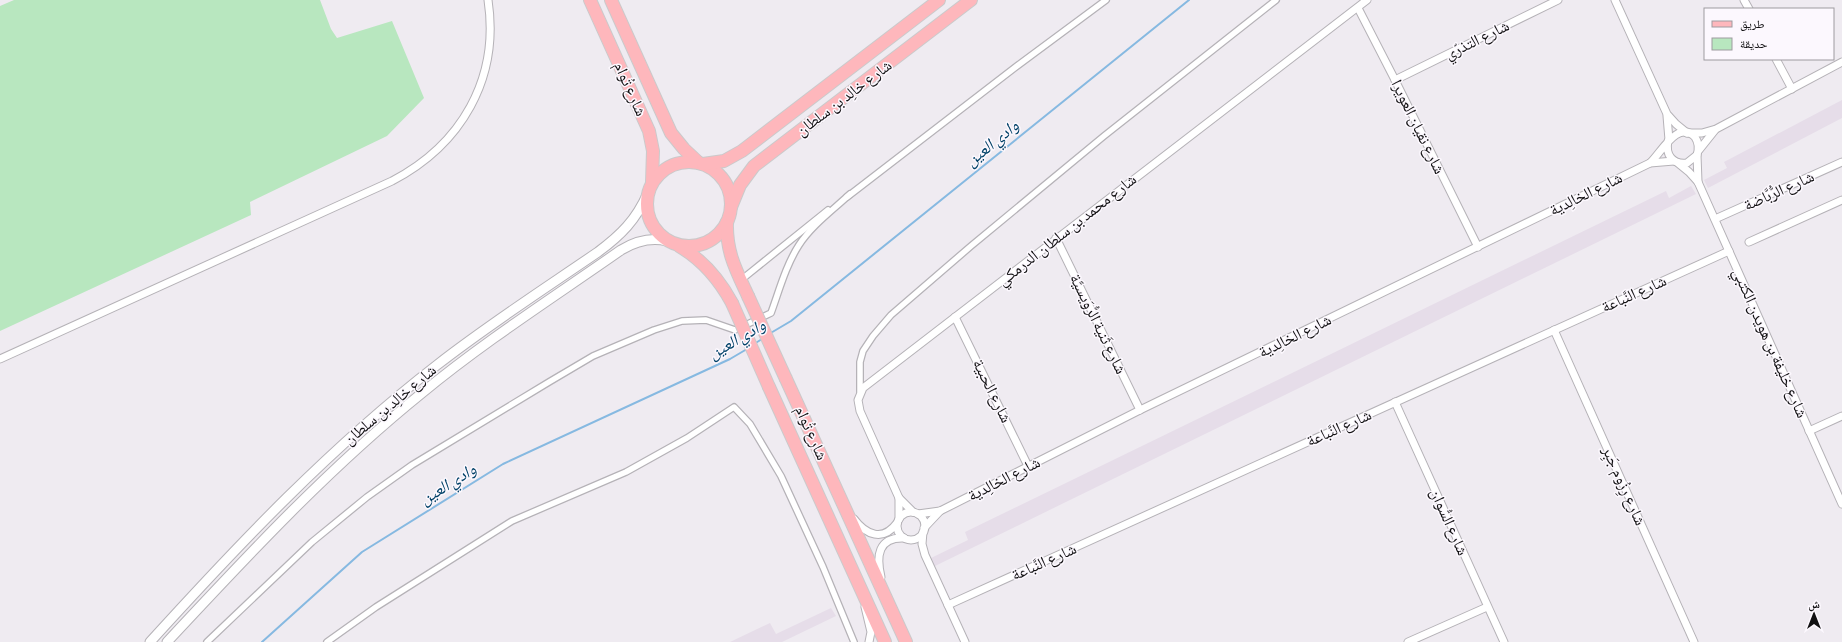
<svg xmlns="http://www.w3.org/2000/svg" width="1842" height="642" font-family="'Alegreya Sans','Noto Naskh Arabic',sans-serif">
<rect width="100%" height="100%" fill="#efebf1"/>
<g fill="#e6dde9">
<polygon points="1842,100 1842,118 1708,188 1704,180 1727,168 1724,162"/>
<polygon points="1691,186 1696,194 935,566 931,558 968,540 965,532 1666,191 1669,198"/>
<polygon points="831,608 836,616 782,642 730,642 770,623 776,634"/>
</g>
<polygon fill="#b8e7bf" points="14,0 320,0 331,29 337,38 392,21 424,98 387,136 250,202 251,215 0,331 0,6"/>
<g fill="none" stroke-linecap="round" stroke-linejoin="round">
<g stroke="#86b9e1" stroke-width="2">
<polyline points="769,334 791,321 1189,0"/>
<polyline points="754,344 762,339"/>
<polyline points="262,642 362,552 503,464 730,359 747,349"/>
</g>
<defs>
<g id="pedestrian">
<polyline points="847,197 1017,66 1106,0"/>
<polyline points="741,280 828,210"/>
<polyline points="860,391 860,362 863,351 873,336 891,315 971,246 1104,136 1276,0"/>
<path d="M207 642 312 542 367 497 412 465 549 382 593 356 654 330 682 321 706 320 735 330 771 313C779 291 786 265 799 245 812 225 833 210 850 194"/>
<polyline points="327,642 376,607 512,521 626,472 687,438 734,407 750,424 781,476 823,567 854,642"/>
</g>
<g id="minor">
<polyline points="1615,0 1667,114 1676,124 1687,133"/>
<polyline points="1744,0 1749,9"/>
<polyline points="1358,8 1395,80 1478,247"/>
<polyline points="1776,59 1792,89"/>
<polyline points="1395,80 1558,0"/>
<polyline points="1667,116 1669,140"/>
<polyline points="1687,133 1702,133 1716,129 1842,62"/>
<polyline points="1699,150 1715,130"/>
<polyline points="1697,155 1698,182"/>
<path d="M1650 163C1661 153 1678 119 1695 137 1699 143 1699 149 1697 155L1687 163C1673 165 1665 155 1668 141"/>
<polyline points="1678,163 1689,172 1698,182 1842,504"/>
<polyline points="1715,219 1842,162"/>
<polyline points="1056,238 1140,410"/>
<polyline points="1749,242 1842,200"/>
<polyline points="955,317 1028,466"/>
<polyline points="1554,330 1694,642"/>
<path d="M0 359 392 181C461 145 500 79 488 0"/>
<polyline points="1395,402 1504,642"/>
<polyline points="1809,431 1842,416"/>
<polyline points="913,512 899,498 860,411 858,400 863,388 1367,0"/>
<circle cx="911" cy="526" r="14"/>
<polyline points="918,514 940,511 1140,410 1650,163 1674,161"/>
<path d="M854 519C866 535 883 542 897 523"/>
<polyline points="899,519 899,498"/>
<polyline points="924,528 940,511"/>
<polyline points="923,532 922,544 925,555 965,642"/>
<path d="M881 577C876 556 878 537 904 538"/>
<polyline points="948,605 1729,251"/>
<polyline points="865,607 871,632 869,642"/>
<polyline points="1408,642 1487,607"/>
</g>
<g id="tertiary">
<path d="M150 642C239 544 331 447 437 365 488 325 544 289 598 252 621 235 636 220 648 193"/>
<path d="M167 642C248 555 329 468 422 393 485 341 554 297 621 250 636 241 650 237 667 241"/>
</g>
<g id="primary">
<polyline points="590,0 649,131 653,151 652,182"/>
<polyline points="611,0 671,133 684,149 699,163"/>
<circle cx="689" cy="204" r="42"/>
<polyline points="703,164 724,161 742,151 939,0"/>
<polyline points="731,207 740,185 754,166 971,0"/>
<path d="M727 222C726 252 736 270 748 296"/>
<path d="M679 246C703 260 719 279 732 303"/>
<polyline points="786,379 906,642"/>
<polyline points="769,387 885,642"/>
</g>
</defs>
<use href="#pedestrian" stroke="#b5b2b7" stroke-width="8"/>
<use href="#minor" stroke="#b5b2b7" stroke-width="9"/>
<use href="#tertiary" stroke="#b5b2b7" stroke-width="11"/>
<use href="#primary" stroke="#cbcacb" stroke-width="14"/>
<use href="#pedestrian" stroke="#fff" stroke-width="5.5"/>
<use href="#minor" stroke="#fff" stroke-width="7"/>
<use href="#tertiary" stroke="#fff" stroke-width="9"/>
<use href="#primary" stroke="#feb7bc" stroke-width="12"/>
<defs>
<g id="primary-bridge">
<polyline points="748,296 786,379"/>
<polyline points="732,303 769,387"/>
</g>
</defs>
<use href="#primary-bridge" stroke="#cbcacb" stroke-width="14" stroke-linecap="butt"/>
<use href="#primary-bridge" stroke="#feb7bc" stroke-width="12"/>
</g>
<g text-anchor="middle" dominant-baseline="central" stroke-width="3" stroke-linejoin="round" paint-order="stroke">
<g font-size="16" fill="#111012" stroke="#fcf8fe">
<text transform="translate(1477 40) rotate(-26)">شارع التذرّي</text>
<text transform="translate(630 89) rotate(66)">شارع تُوام</text>
<text transform="translate(844 98) rotate(-37)">شارع خالِد بن سلطان</text>
<text transform="translate(1418 127) rotate(64)">شارع نقيان العويرا</text>
<text transform="translate(1779 191) rotate(-24)">شارع الرُّبَّاضة</text>
<text transform="translate(1586 194) rotate(-26)">شارع الخالِدية</text>
<text transform="translate(1067 230) rotate(-38)">شارع محمد بن سلطان الدرمكي</text>
<text transform="translate(1634 294) rotate(-24)">شارع النَّباعة</text>
<text transform="translate(1098 324) rotate(64)">شارع ثَنية الرُّوَيسيَّة</text>
<text transform="translate(1295 336) rotate(-26)">شارع الخالِدية</text>
<text transform="translate(1770 343) rotate(66)">شارع خليفة بن هويدن الكتبي</text>
<text transform="translate(992 391) rotate(64)">شارع الحبية</text>
<text transform="translate(390 405) rotate(-40)">شارع خالِد بن سلطان</text>
<text transform="translate(1339 428) rotate(-24)">شارع النَّباعة</text>
<text transform="translate(811 433) rotate(66)">شارع تُوام</text>
<text transform="translate(1004 479) rotate(-27)">شارع الخالِدية</text>
<text transform="translate(1624 486) rotate(66)">شارع رِزُوم جَبِر</text>
<text transform="translate(1449 522) rotate(66)">شارع السُّوان</text>
<text transform="translate(1044 562) rotate(-24)">شارع النَّباعة</text>
</g>
<g font-size="17" font-style="italic" fill="#014167" stroke="#fcf8fe">
<text transform="translate(992 143) rotate(-39)">وادي العين</text>
<text transform="translate(737 339) rotate(-30)">وادي العين</text>
<text transform="translate(448 484) rotate(-32)">وادي العين</text>
</g>
</g>
<rect x="1704" y="8" width="130" height="52" fill="#fcf8fe" stroke="#9e9ba0"/>
<rect x="1712" y="21" width="20" height="6" fill="#feb7bc" stroke="#9e9ba0"/>
<text x="1740" y="28" font-size="12" fill="#111012">طريق</text>
<rect x="1712" y="38" width="20" height="12" fill="#b8e7bf" stroke="#9e9ba0"/>
<text x="1740" y="48" font-size="12" fill="#111012">حديقة</text>
<g transform="translate(1814 614)" stroke="#fcf8fe" stroke-width="3" paint-order="stroke">
<path d="M0-3L7 15L0 10L-7 15Z" fill="#111012"/>
<text y="-6" font-size="11" font-weight="bold" text-anchor="middle" fill="#111012">ش</text>
</g>
</svg>
